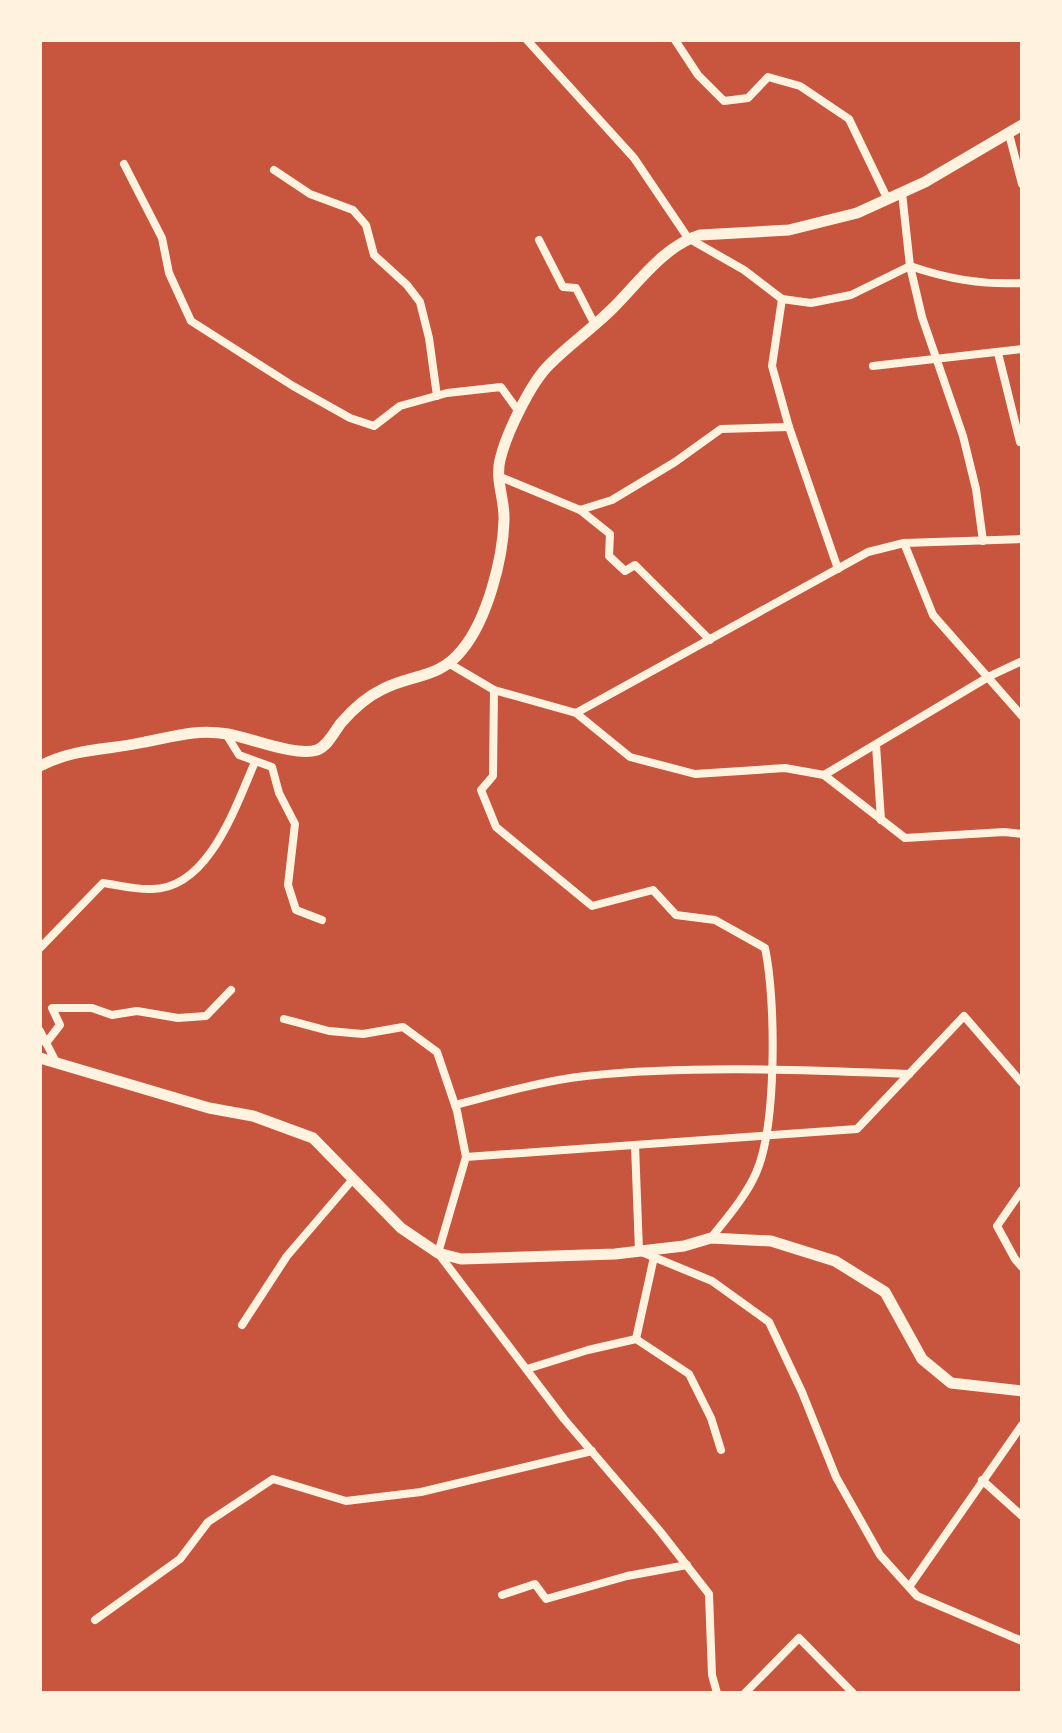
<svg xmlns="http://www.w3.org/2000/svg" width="1062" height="1733" font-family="Bitter,serif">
<rect width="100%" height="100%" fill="#c8553d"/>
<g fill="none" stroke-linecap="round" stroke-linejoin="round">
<g stroke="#fff3e0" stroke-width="8">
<path d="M527 40 634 158 688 238 744 270 782 299 811 303 851 295 910 266C948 279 982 285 1022 283"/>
<polyline points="675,40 698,75 724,101 748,98 768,77 800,86 849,119 888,200"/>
<polyline points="1009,134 1022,184"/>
<polyline points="124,164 162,238 169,273 191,321 293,386 350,418 374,426 400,406 447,393 501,387 519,412"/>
<polyline points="274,170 310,194 353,210 366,225 374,255 407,285 420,302 429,338 437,396"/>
<polyline points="902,193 910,266 922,317 963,436 976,489 983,541"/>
<polyline points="539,240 563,287 576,288 595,325"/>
<polyline points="782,299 772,366 789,427 838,569"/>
<polyline points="998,353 1020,442"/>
<polyline points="873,366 1022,349"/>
<polyline points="498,476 580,510 612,500 675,462 721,429 789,427"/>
<polyline points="580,510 610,534 609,556 625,571 635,565 710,640"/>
<polyline points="904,543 933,615 1022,716"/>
<polyline points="450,664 494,690 576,713 868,552 904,543 1022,539"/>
<path d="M494 690 493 776 481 790 496 827 592 906 653 890 676 915 715 920 765 948C776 999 777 1126 756 1173 746 1196 726 1219 711 1238"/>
<polyline points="576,713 630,757 695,774 785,768 824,775 905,838 1004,832 1022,834"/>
<polyline points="226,734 239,755 272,767 279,793 295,824 288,885 296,910 322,920"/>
<polyline points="876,745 881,820"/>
<polyline points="824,775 990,676 1022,661"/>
<path d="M40 948 103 883C118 885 136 890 152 889 209 889 236 805 255 762"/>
<polyline points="284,1019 329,1031 363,1034 403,1027 437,1052 457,1111 466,1157"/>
<polyline points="40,1031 56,1062"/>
<polyline points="46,1043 60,1025 52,1008 92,1008 112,1015 137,1011 178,1018 206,1016 231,990"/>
<path d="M455 1105C498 1094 541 1081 586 1076 693 1065 802 1070 909 1074"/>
<polyline points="635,1145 639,1251 712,1281 769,1322 802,1392 836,1477 880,1555 917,1596 1022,1641"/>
<polyline points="1022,1190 997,1226 1015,1259 1022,1267"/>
<polyline points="242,1325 287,1256 353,1179"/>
<polyline points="636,1339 654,1257"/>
<polyline points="527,1369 588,1350 636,1339 689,1374 711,1418 721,1450"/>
<polyline points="982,1480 1022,1516"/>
<polyline points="909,1587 1022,1425"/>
<polyline points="502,1595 535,1584 546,1599 627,1576 687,1565"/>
<polyline points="95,1620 180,1559 208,1522 273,1479 346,1501 421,1492 592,1451"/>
<polyline points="717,1693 712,1675 709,1594 659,1530 564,1419 438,1253 466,1157 857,1129 964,1016 1022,1083"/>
<polyline points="745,1693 799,1638 853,1693"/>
</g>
<g stroke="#fff3e0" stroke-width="11">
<path d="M40 766C74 748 109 750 145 742 176 736 196 729 228 734 251 738 296 757 317 750 328 746 334 732 341 723 353 709 366 697 383 689 412 674 439 679 462 650 487 620 503 559 504 520 505 500 495 480 500 460 506 434 531 382 550 364 570 344 593 328 613 308 638 283 665 245 700 235L789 230 857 213 925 182 1022 125"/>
<polyline points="40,1058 209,1108 253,1116 313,1138 401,1228 438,1253 461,1259 615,1254 684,1246 711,1238 771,1241 835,1261 885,1292 922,1359 951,1383 1022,1391"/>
</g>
</g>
<rect width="1062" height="1733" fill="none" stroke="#fff3e0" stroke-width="84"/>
</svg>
